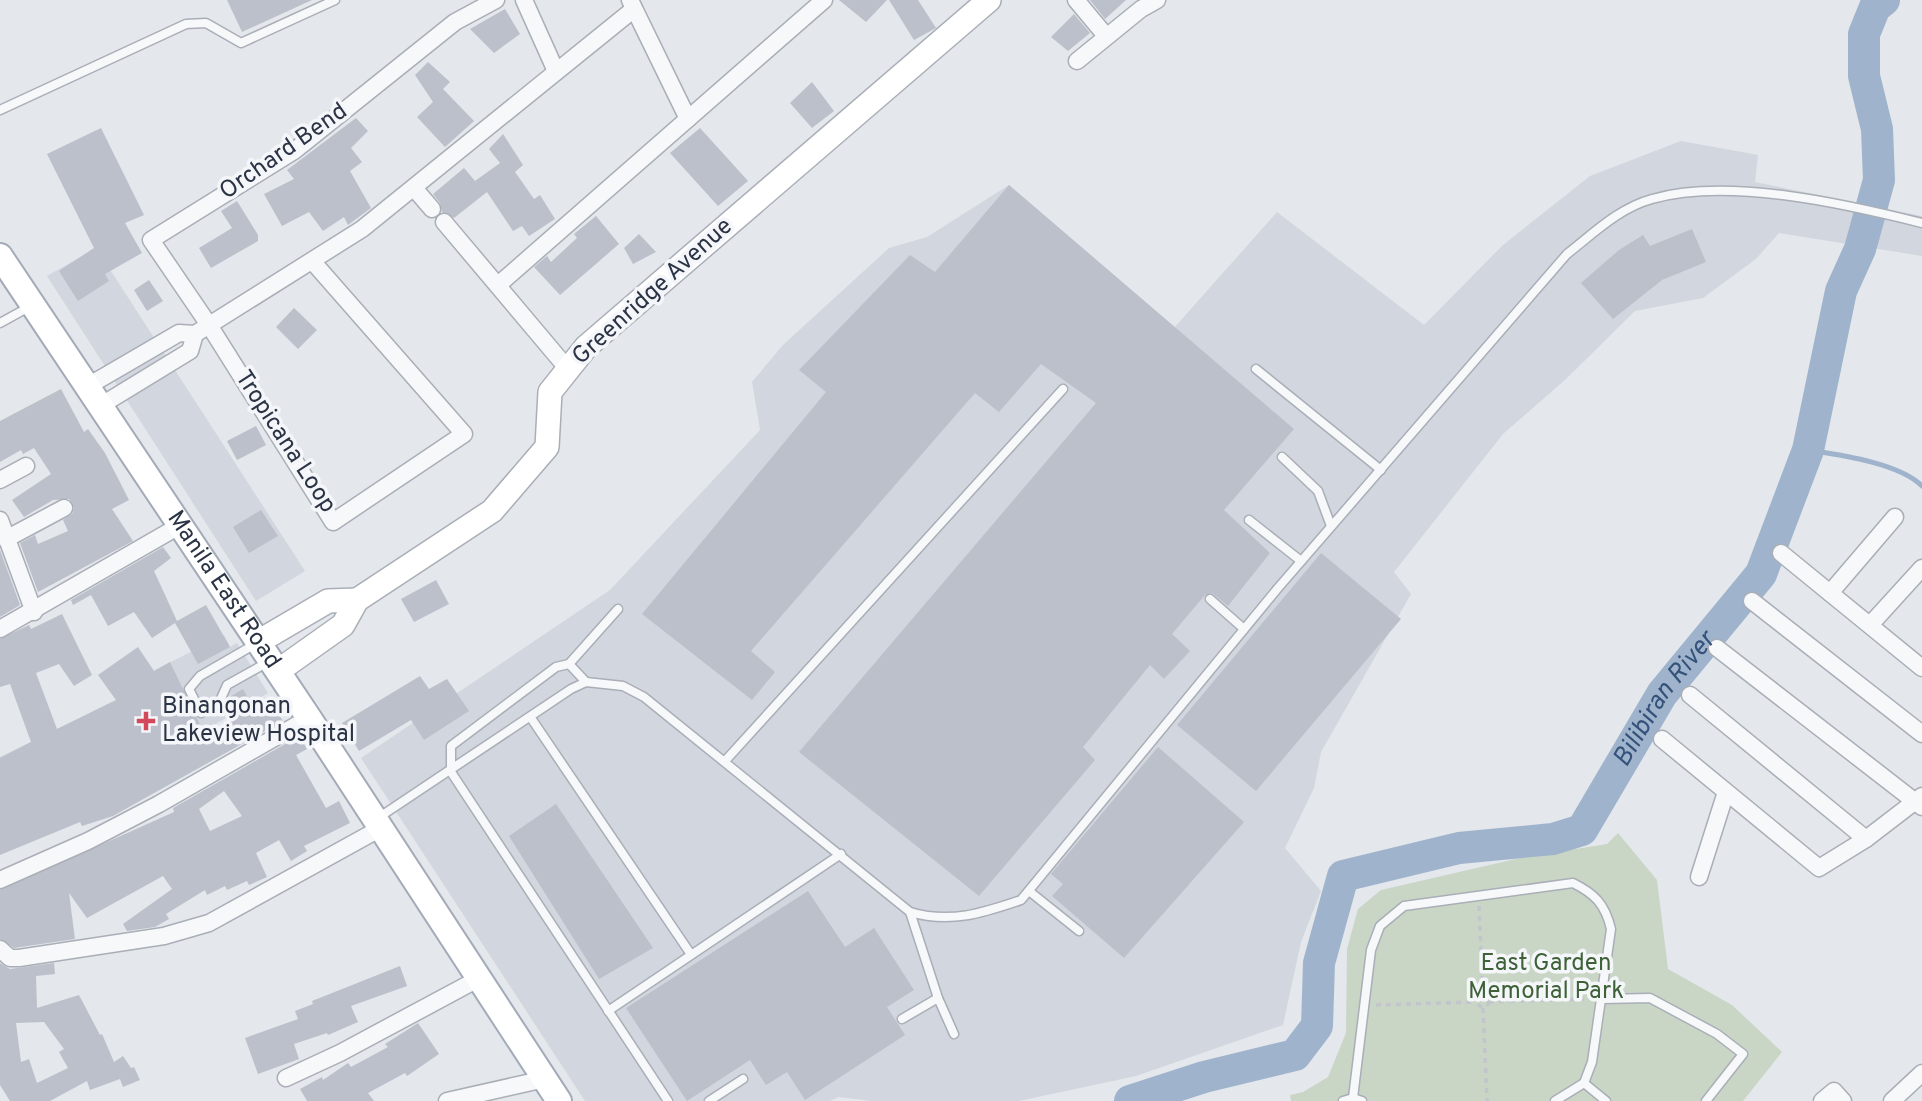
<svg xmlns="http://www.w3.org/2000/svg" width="1922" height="1101" font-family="Overpass,sans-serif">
<rect width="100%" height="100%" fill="#e4e7ec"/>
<g fill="#d2d6de">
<polygon points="1681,141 1758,155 1755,182 1922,216 1922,256 1779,233 1756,259 1703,298 1635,311 1566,379 1503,434 1394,572 1411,594 1321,752 1314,788 1285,848 1321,891 1301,942 1283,1025 1136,1076 1019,1101 871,1101 839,1097 830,1101 585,1101 361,758 610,590 760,430 752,382 783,345 889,248 927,237 1009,185 1174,328 1277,212 1424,325 1503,245 1590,176"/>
<polygon points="96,248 305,571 256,601 47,276"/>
<polygon points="224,635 230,647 237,643 268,693 204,731 25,819 0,769 0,757 159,679 155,670"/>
</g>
<polygon fill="#c9d6c5" points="1618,833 1657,880 1668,969 1732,1005 1782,1052 1743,1101 1291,1101 1290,1095 1303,1092 1328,1077 1346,1033 1347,949 1358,909 1381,890 1520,858 1607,844"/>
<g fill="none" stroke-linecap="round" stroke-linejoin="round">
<path stroke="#9fb4cc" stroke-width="5" d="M1808 450C1840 455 1899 463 1922 486"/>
<path stroke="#9fb4cc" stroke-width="32" id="s1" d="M1130 1101 1204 1077 1295 1055 1317 1026 1319 963 1343 876 1459 848 1553 839 1582 830 1662 694 1761 574 1808 450 1841 291 1860 249 1879 180 1877 129 1864 76V34L1875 7 1884 0"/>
</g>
<g fill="#bbc0ca" fill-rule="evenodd">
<polygon points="227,0 312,0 242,32"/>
<polygon points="839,0 887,0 866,22"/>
<polygon points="889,0 918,0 936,28 914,40"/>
<polygon points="1090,0 1126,0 1105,19"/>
<polygon points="505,9 520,34 494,53 470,29"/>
<polygon points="1074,14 1090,33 1068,51 1051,37"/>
<polygon points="428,62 450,82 443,89 474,121 445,147 417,117 433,102 415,75"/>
<polygon points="812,82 834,111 812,128 790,103"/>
<polygon points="356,118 368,131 351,148 362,162 350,171 371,208 348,225 344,217 323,231 309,212 282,226 264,194 294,179 287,170"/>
<polygon points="101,128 144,215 125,223 142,253 105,274 109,281 78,301 59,271 94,248 47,154"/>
<polygon points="700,128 748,181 718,206 670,153"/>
<polygon points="503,134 523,165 515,172 534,199 540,195 555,219 529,236 522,226 513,231 487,192 454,218 442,212 440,203 433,194 464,168 475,181 500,163 489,149"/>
<polygon points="1009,185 1294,429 1224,510 1270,553 1228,606 1212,593 1205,595 1172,634 1190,651 1164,679 1150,665 1083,747 1095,760 979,896 799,752 1096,403 1041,364 999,412 975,393 751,651 775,672 752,700 642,614 826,392 799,370 910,255 935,272"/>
<polygon points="237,201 258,235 258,241 211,268 199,248 232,228 221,211"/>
<polygon points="596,216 619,244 560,295 534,267 547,256 551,262 577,238 574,234"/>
<polygon points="1692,229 1706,262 1662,280 1613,319 1581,283 1619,250 1643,235 1650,246"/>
<polygon points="639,234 656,252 633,264 624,248"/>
<polygon points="149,280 163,301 147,311 134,290"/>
<polygon points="294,308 317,330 298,349 276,327"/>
<polygon points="61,389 84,432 88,429 105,453 129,500 112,509 133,541 38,592 20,543 35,535 38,544 68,531 63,520 72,514 74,508 69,499 53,500 24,517 12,500 51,474 34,448 23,454 21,450 0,462 0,421"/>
<polygon points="256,426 266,445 237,460 227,441"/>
<polygon points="261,510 278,536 249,553 233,527"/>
<polygon points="163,547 171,558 154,571 177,621 206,605 230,647 198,664 175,623 152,638 134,612 108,626 91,595 73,605 71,600"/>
<polygon points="0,550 20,605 0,617"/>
<polygon points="1321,553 1401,619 1256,791 1177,725"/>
<polygon points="436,580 449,604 414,622 401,599"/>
<polygon points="62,614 92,675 74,686 59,664 36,673 57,729 116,700 98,675 138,647 154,671 170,662 205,735 231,724 229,721 238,716 228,698 243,689 252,706 267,697 283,721 113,816 82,826 80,822 0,855 0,758 31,742 10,684 0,687 0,639 29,625 31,629"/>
<polygon points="420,676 429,689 447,679 469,711 424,740 411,720 359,751 342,723"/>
<path d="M299 736 307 749 296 755 326 808 339 801 350 823 304 846 307 851 291 861 279 840 256 853 267 877 249 885 247 881 227 890 225 886 207 895 205 890 166 914 169 919 155 927 127 931 123 924 172 889 163 876 87 918 69 893 75 939 14 948 0 939V890L174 812 173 808ZM224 791 242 816 210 831 199 809Z"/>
<polygon points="1158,747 1244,822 1124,958 1052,896 1063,884 1051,874"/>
<polygon points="556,804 653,948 599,979 509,836"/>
<polygon points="808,891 845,947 874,928 914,990 887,1007 905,1035 805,1100 787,1072 766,1085 750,1060 687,1101 626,1008"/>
<path d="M0 963 10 969 54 963 55 974 36 976 37 1008 79 995 100 1035 102 1034 114 1062 123 1056 131 1068 134 1067 140 1080 123 1087 120 1079 90 1090 87 1081 50 1101H10L0 1085ZM44 1022 64 1049 59 1052 68 1068 37 1083 29 1059 21 1062 16 1023Z"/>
<polygon points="400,966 407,986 351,1006 358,1022 328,1035 327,1033 294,1044 299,1059 258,1074 245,1038 298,1019 295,1011 313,1004 312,1001"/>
<polygon points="418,1023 439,1054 407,1076 405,1073 368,1093 374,1101 307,1101 300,1089 322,1077 323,1080 348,1063 351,1067 388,1047 385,1044"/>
</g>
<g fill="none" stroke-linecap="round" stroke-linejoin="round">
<defs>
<g id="lane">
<polyline points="0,110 186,24 206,23 241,43 335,0"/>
<polyline points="0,323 31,306"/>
<polyline points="1256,369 1381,470"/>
<polyline points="1282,457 1318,491 1331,526"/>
<polyline points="1249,520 1301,561"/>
<polyline points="1210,599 1244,629"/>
<polyline points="257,643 200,676 189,689 201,713 219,703 227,685 268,662"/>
<polyline points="569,664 618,609"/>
<polyline points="586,682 569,664 556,667 451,746 451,772 668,1101"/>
<polyline points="531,718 690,953"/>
<polyline points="725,761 1063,389"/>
<path d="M378 818 571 689 586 682 623 686 644 697 910 912C950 924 983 913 1021 900L1278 588 1567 254C1594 233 1619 208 1652 199 1728 177 1846 204 1922 223"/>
<polyline points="1029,891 1079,931"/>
<polyline points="938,998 954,1034"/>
<polyline points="1602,999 1650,998 1717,1034 1743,1054 1706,1101"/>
<polyline points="608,1011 841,854"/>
<polyline points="902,1019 938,998 910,912"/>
<polyline points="1584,1083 1606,1101"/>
<path d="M1353 1098 1371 950 1380 926 1404 906 1573 883C1595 894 1605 904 1611 929L1592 1062 1584 1083 1555 1101"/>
<polyline points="709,1101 743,1079"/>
<polyline points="1343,1101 1353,1098 1362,1101"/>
</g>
<g id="street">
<polyline points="524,0 555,69"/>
<polyline points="630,0 688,119"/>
<polyline points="1076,0 1106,36"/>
<polyline points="1077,61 1141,9 1157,0"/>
<polyline points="414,188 432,209"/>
<polyline points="444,222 567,368"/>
<polyline points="313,262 464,434 333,522 209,325 151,240 294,151 455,22 496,0"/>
<polyline points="498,285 824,0"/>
<polyline points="88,386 179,333 195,334 362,229 634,9"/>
<polyline points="100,406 190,351 195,334"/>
<polyline points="0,480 26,466"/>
<polyline points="0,520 34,612"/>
<polyline points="6,539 64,508"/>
<polyline points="1781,553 1922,668"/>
<polyline points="1830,593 1895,517"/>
<polyline points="1752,601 1922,734"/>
<polyline points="1870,625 1922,568"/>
<polyline points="0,629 179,526"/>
<polyline points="1717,648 1922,807"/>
<polyline points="1690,695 1866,839"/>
<polyline points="1662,739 1819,868 1866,839 1922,796"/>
<polyline points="1699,877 1726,792"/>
<polyline points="0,880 88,841 159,804 309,718"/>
<polyline points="0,949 10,958 19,958 164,936 209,923 381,828"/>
<polyline points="286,1078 340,1053 478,979"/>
<polyline points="447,1101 545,1079"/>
<polyline points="1822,1101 1834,1091 1843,1101"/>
<polyline points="1892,1101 1922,1073"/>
</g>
<g id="secondary">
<polyline points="258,642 328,601 357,600"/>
<polyline points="278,671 343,625 357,600 492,511 547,447 550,392 586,347 989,0"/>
</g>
<g id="primary">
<path id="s2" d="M0 256 309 718 559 1101"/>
</g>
</defs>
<use href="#lane" stroke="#a9aeb7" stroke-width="11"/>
<use href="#street" stroke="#a9aeb7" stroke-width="19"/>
<use href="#secondary" stroke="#a9aeb7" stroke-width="26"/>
<use href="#primary" stroke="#a3abb8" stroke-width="28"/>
<g stroke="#c2c5cb" stroke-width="3.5" stroke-dasharray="5 5" stroke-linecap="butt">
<polyline points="1479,906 1483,995"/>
<circle cx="1483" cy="1001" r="6"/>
<polyline points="1489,1002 1588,999"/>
<polyline points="1376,1005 1476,1002"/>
<polyline points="1483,1008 1487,1101"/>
</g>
<use href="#lane" stroke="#f7f8fa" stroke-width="8"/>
<use href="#street" stroke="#f7f8fa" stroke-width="16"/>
<use href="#secondary" stroke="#fff" stroke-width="23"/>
<use href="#primary" stroke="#fff" stroke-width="24"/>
</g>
<path fill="#d1495b" stroke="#f4f6f9" stroke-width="2.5" d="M142.5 710.5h7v7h7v7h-7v7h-7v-7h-7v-7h7z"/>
<g text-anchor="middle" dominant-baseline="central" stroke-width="7" stroke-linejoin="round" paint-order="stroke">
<g font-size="24" fill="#2b3445" stroke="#f4f6f9">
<text transform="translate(284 152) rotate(-35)">Orchard Bend</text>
<text transform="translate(653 292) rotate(-42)">Greenridge Avenue</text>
<text transform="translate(285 442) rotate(57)">Tropicana Loop</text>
<text stroke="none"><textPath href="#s2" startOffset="402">Manila East Road</textPath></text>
</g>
<g font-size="24" fill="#2b3445" stroke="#f4f6f9" text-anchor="start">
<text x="162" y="707">Binangonan<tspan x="162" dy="28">Lakeview Hospital</tspan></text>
</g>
<g font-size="24" fill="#3f6138" stroke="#f4f6f9">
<text x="1546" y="964">East Garden<tspan x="1546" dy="28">Memorial Park</tspan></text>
</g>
<g font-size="26" font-style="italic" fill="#34527a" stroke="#f4f6f9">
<text stroke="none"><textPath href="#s1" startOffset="760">Bilibiran River</textPath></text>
</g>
</g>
</svg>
